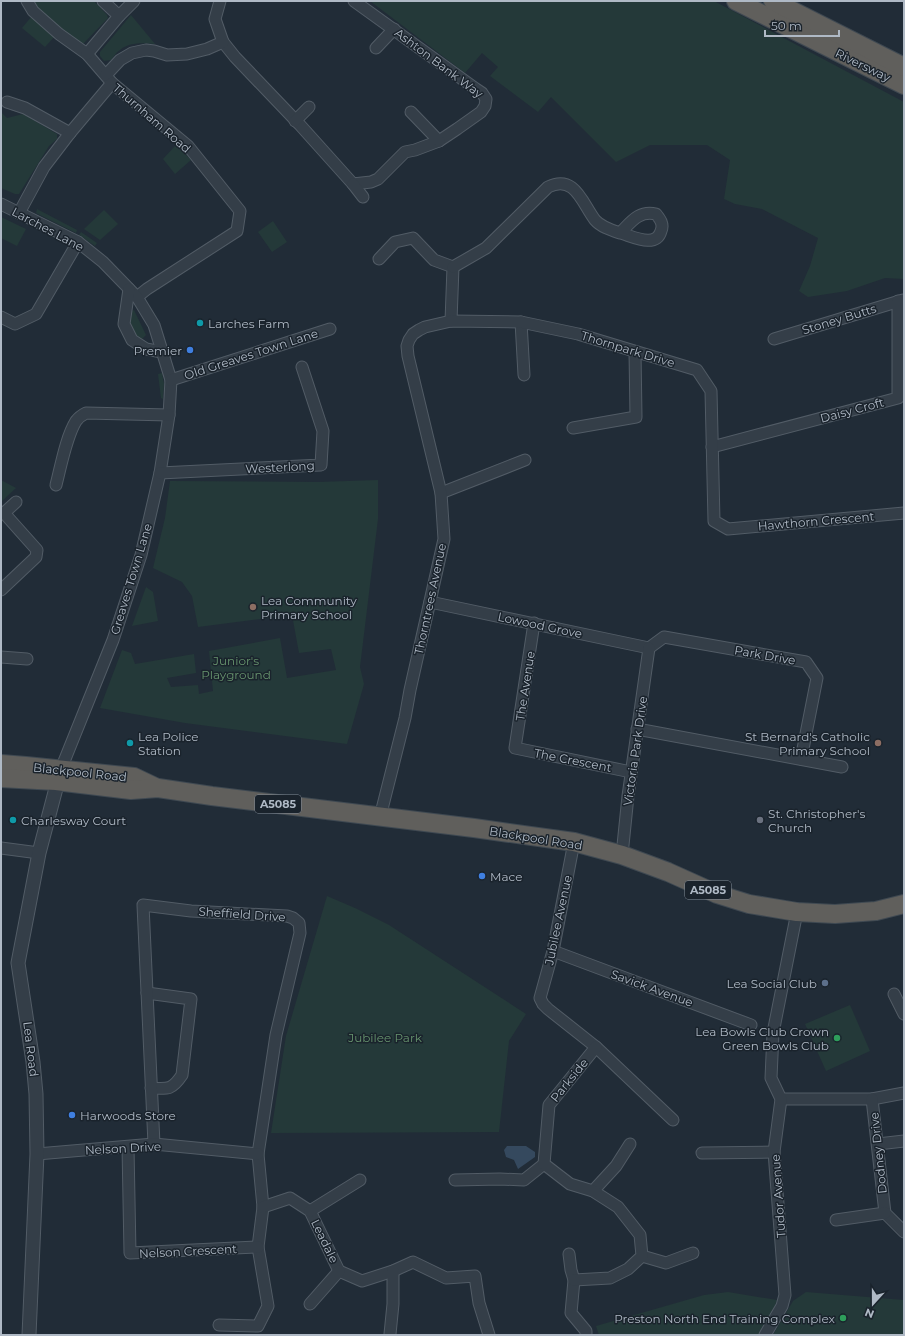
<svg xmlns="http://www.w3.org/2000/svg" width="905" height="1336" font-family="Montserrat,sans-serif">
<rect width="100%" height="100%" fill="#212c37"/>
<g fill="#243939">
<path d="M31 1H94L107 15 108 18 83 44C66 34 40 19 31 1Z"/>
<polygon points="370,1 714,1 904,102 904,279 885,278 847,291 808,297 799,291 810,266 818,238 762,209 735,204 724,199 730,160 707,145 650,145 616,162 551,97 538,112 490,76 498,67 482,53 465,73"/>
<path d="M131 15 155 44C144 43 129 42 120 50 116 52 114 57 111 60L104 61 100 56V52Z"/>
<polygon points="32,16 55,36 45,47 22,28"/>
<polygon points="1,112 7,118 23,114 57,134 57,139 49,146 19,194 15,194 1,188"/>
<polygon points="176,145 191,160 175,174 163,159"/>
<polygon points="37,209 77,230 76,233 36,213"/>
<polygon points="104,210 118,224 100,240 84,229"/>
<polygon points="1,217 26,229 17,246 1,238"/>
<polygon points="273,221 287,242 272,252 258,232"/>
<polygon points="81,232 97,243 95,246 79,235"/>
<polygon points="134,310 146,335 142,339 133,334 129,323 132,311"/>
<polygon points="162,373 164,384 163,399 161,398 158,374"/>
<polygon points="1,480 16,488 1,502"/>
<polygon points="378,480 378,519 360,667 364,684 347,744 185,723 100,708 122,650 131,653 135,664 194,654 196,673 167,678 171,687 198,685 199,694 213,691 209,651 280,638 287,678 336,670 331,649 299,653 292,615 198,627 192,596 182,582 153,568 165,518 170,481 318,482"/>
<polygon points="146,587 153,592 158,621 132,626"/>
<polygon points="327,896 355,908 389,925 526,1014 509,1041 499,1132 271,1133 286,1036"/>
<polygon points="850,1005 870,1051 826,1071 805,1024"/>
<polygon points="728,1292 777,1300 770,1320 761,1335 599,1335 596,1326 704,1295"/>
<polygon points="806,1292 904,1300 904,1335 773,1335 793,1301"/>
</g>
<polygon fill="#35495e" points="507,1146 526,1146 535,1152 535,1157 518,1169 514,1160 506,1157 504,1150"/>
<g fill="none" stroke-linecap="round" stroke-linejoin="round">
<defs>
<g id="minor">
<polyline points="27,1 33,11 59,34 87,54 112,83 188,146 240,211 237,231 147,289 137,297"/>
<polyline points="103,1 119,16"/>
<polyline points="223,42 235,57 300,125 353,184 371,182 378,179 405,152 415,150 439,141 457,129 481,112 485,106 486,99 482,93 476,89 354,1"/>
<polyline points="376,48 394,29"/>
<polyline points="87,54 119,16 134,1"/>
<polyline points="106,75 120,60 132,53 146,50 154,51 167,55 187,54 207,49 223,42 215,19 220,1"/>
<polyline points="7,102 25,108 70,133"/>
<polyline points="411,112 439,141"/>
<polyline points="295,121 309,107"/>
<polyline points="353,184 363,197"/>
<polyline points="1,204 78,242 103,262 137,297 154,325 171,380 169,415 160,473 141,555 113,640 61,769"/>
<polyline points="19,213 44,167 70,133 112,83"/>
<polyline points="379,259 395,242 413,238 434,260 453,267 451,321"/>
<path d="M453 267 486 248 548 187C575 174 582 203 595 220 601 227 611 230 620 233 631 222 639 210 656 214 660 219 664 224 661 231 656 249 632 236 620 233"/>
<polyline points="129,289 124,324 132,340 146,349 162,352"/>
<polyline points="1,317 15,324 36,314 78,242"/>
<polyline points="521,322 524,375"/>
<polyline points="774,339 903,300"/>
<polyline points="171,380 330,329"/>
<polyline points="573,428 636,417 635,352"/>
<polyline points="712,447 898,398 898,301"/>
<polyline points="160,473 321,465 323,431 302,367"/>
<path d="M56 485C61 466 66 437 76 421 79 417 82 415 86 413L169 415"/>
<polyline points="441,493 525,460"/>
<polyline points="1,590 36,557 37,550 4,513 16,502"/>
<polyline points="430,602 649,648"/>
<polyline points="534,623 515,748 631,772"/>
<polyline points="649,648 664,637 806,662 817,678 801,759"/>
<polyline points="1,657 27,659"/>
<polyline points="637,729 842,767"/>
<polyline points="380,817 405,718 410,690 444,539 441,493 408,356 407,346 409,340 413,334 419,330 425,327 451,321 521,322 578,334 697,370 711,391 714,521 728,529 904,513"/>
<polyline points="574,842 553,951 540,998 543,1004 548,1009 596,1047 673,1120"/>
<polyline points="1,848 39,853"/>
<polyline points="622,855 628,796 649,648"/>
<polyline points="553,951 751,1025"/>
<path d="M147 993 191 999 182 1075C172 1090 168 1089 151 1088"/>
<polyline points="894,994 904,1014"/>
<polyline points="781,1099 872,1099 904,1093"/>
<polyline points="872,1099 885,1213 904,1232"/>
<polyline points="154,1144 143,905 191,911 287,916 293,918 299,923 300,933 276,1035 258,1154 263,1207 258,1247 268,1306 258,1326 219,1325"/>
<polyline points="878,1144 904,1141"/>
<polyline points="128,1147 130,1253 258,1247"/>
<polyline points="702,1153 774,1152"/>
<polyline points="37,1154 154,1144 258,1154"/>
<polyline points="455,1180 500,1179 524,1180 544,1164"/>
<polyline points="593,1191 616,1166 630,1144"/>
<polyline points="263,1207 290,1198 310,1211 339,1271 362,1281 393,1271 413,1262 446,1278 475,1276 479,1303 489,1335"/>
<polyline points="310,1211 360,1180"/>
<polyline points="836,1220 885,1213"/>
<polyline points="569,1254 571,1270 574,1280 571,1313 586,1331 586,1335"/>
<polyline points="642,1256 666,1263 693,1253"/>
<polyline points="574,1280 610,1278 628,1269 642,1256 640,1235 618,1207 593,1191 570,1184 544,1164 549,1105 596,1047"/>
<polyline points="310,1304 339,1271"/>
<polyline points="390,1334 393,1304 393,1271"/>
<polyline points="765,1335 782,1306 785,1295 774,1152 781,1099 771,1078 773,1033 797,912"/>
</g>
<polyline id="tertiary" points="29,1335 37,1154 36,1094 33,1062 18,963 39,853 60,773"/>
<g id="trunk">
<polyline points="736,1 904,85"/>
<polyline points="773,1 904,67"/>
<polyline points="1,764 26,766 134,777 155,787"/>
<polyline points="1,778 56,781 131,790 158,788 212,796 474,828 574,842 622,855 668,872 717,894 749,904 797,912 835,914 876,911 904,904"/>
</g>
</defs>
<use href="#minor" stroke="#525c66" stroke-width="13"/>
<use href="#tertiary" stroke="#525c66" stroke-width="15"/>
<use href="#trunk" stroke="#3f4952" stroke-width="20"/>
<use href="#minor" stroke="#343e48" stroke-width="11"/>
<use href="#tertiary" stroke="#343e48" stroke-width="13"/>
<use href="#trunk" stroke="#605f5c" stroke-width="18"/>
</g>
<g fill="#0f9aa8" stroke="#1a232c" stroke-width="1.5">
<circle cx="200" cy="323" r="4"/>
<circle cx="130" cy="743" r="4"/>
<circle cx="13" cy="820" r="4"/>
</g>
<g fill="#3f7fe0" stroke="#1a232c" stroke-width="1.5">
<circle cx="190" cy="350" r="4"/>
<circle cx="482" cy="876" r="4"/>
<circle cx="72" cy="1115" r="4"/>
</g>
<g fill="#8d6e63" stroke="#1a232c" stroke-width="1.5">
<circle cx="253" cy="607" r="4"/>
<circle cx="878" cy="743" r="4"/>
</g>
<circle fill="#6b7280" stroke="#1a232c" stroke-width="1.5" cx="760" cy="820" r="4"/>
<circle fill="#5c6f8a" stroke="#1a232c" stroke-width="1.5" cx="825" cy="983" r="4"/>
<g fill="#2e9e5b" stroke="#1a232c" stroke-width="1.5">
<circle cx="837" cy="1038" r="4"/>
<circle cx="843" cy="1318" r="4"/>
</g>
<g text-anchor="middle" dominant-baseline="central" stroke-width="3" stroke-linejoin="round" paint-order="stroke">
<g fill="#1a232c" stroke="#828c97" stroke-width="1">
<rect x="255" y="795" width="46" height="18" rx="3"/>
<rect x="685" y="881" width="46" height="18" rx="3"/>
</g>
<g font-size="11" font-weight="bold" fill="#afb9c5">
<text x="278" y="804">A5085</text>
<text x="708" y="890">A5085</text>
</g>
<g font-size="12" fill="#afb9c5" stroke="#1a232c">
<text transform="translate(439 63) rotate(37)">Ashton Bank Way</text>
<text transform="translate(863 65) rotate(26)">Riversway</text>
<text transform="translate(152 118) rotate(41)">Thurnham Road</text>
<text transform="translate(48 229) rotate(28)">Larches Lane</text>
<text transform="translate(839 319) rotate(-17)">Stoney Butts</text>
<text transform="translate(628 349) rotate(17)">Thornpark Drive</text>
<text transform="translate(251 354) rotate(-18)">Old Greaves Town Lane</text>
<text transform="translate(852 410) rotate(-15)">Daisy Croft</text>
<text transform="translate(280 467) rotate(-3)">Westerlong</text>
<text transform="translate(816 521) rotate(-5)">Hawthorn Crescent</text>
<text transform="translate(131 579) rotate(-73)">Greaves Town Lane</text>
<text transform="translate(430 599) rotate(-78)">Thorntrees Avenue</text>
<text transform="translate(540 625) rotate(12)">Lowood Grove</text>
<text transform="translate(765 655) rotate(10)">Park Drive</text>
<text transform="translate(525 686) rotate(-81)">The Avenue</text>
<text transform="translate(635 751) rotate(-82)">Victoria Park Drive</text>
<text transform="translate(573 760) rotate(11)">The Crescent</text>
<text transform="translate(80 772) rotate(6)">Blackpool Road</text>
<text transform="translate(536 838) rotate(9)">Blackpool Road</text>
<text transform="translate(242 914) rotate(4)">Sheffield Drive</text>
<text transform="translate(558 920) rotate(-78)">Jubilee Avenue</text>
<text transform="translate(652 988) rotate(20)">Savick Avenue</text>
<text transform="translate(31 1049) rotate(83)">Lea Road</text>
<text transform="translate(569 1080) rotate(-51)">Parkside</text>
<text transform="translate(123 1148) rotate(-3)">Nelson Drive</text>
<text transform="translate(878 1153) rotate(-96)">Dodney Drive</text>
<text transform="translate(778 1196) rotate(-94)">Tudor Avenue</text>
<text transform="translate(325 1241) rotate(64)">Leadale</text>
<text transform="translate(188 1251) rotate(-3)">Nelson Crescent</text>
</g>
<g font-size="12" fill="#afb9c5" stroke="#1a232c" text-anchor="start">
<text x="208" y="323">Larches Farm</text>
<text x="182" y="350" text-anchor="end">Premier</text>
<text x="261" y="600">Lea Community<tspan x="261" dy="14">Primary School</tspan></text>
<text x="138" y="736">Lea Police<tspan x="138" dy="14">Station</tspan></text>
<text x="870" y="736" text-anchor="end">St Bernard's Catholic<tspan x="870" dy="14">Primary School</tspan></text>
<text x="768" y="813">St. Christopher's<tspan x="768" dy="14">Church</tspan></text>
<text x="21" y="820">Charlesway Court</text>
<text x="490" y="876">Mace</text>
<text x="817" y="983" text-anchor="end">Lea Social Club</text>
<text x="829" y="1031" text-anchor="end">Lea Bowls Club Crown<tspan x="829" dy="14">Green Bowls Club</tspan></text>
<text x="80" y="1115">Harwoods Store</text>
<text x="835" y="1318" text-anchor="end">Preston North End Training Complex</text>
</g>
<g font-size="12" fill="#67946e" stroke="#1a232c">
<text x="236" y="660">Junior's<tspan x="236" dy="14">Playground</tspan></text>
<text x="385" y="1037">Jubilee Park</text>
</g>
</g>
<rect width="905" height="1336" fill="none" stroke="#afb9c5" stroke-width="4"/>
<g transform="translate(873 1304) rotate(201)" stroke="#1a232c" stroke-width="3" paint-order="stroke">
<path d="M0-3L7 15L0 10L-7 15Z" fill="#afb9c5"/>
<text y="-6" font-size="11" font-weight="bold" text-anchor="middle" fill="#afb9c5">N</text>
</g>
<path d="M765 30v6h74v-6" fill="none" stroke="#afb9c5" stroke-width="2"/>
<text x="771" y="30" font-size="12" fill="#afb9c5" stroke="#1a232c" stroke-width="3" paint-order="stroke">50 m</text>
</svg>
